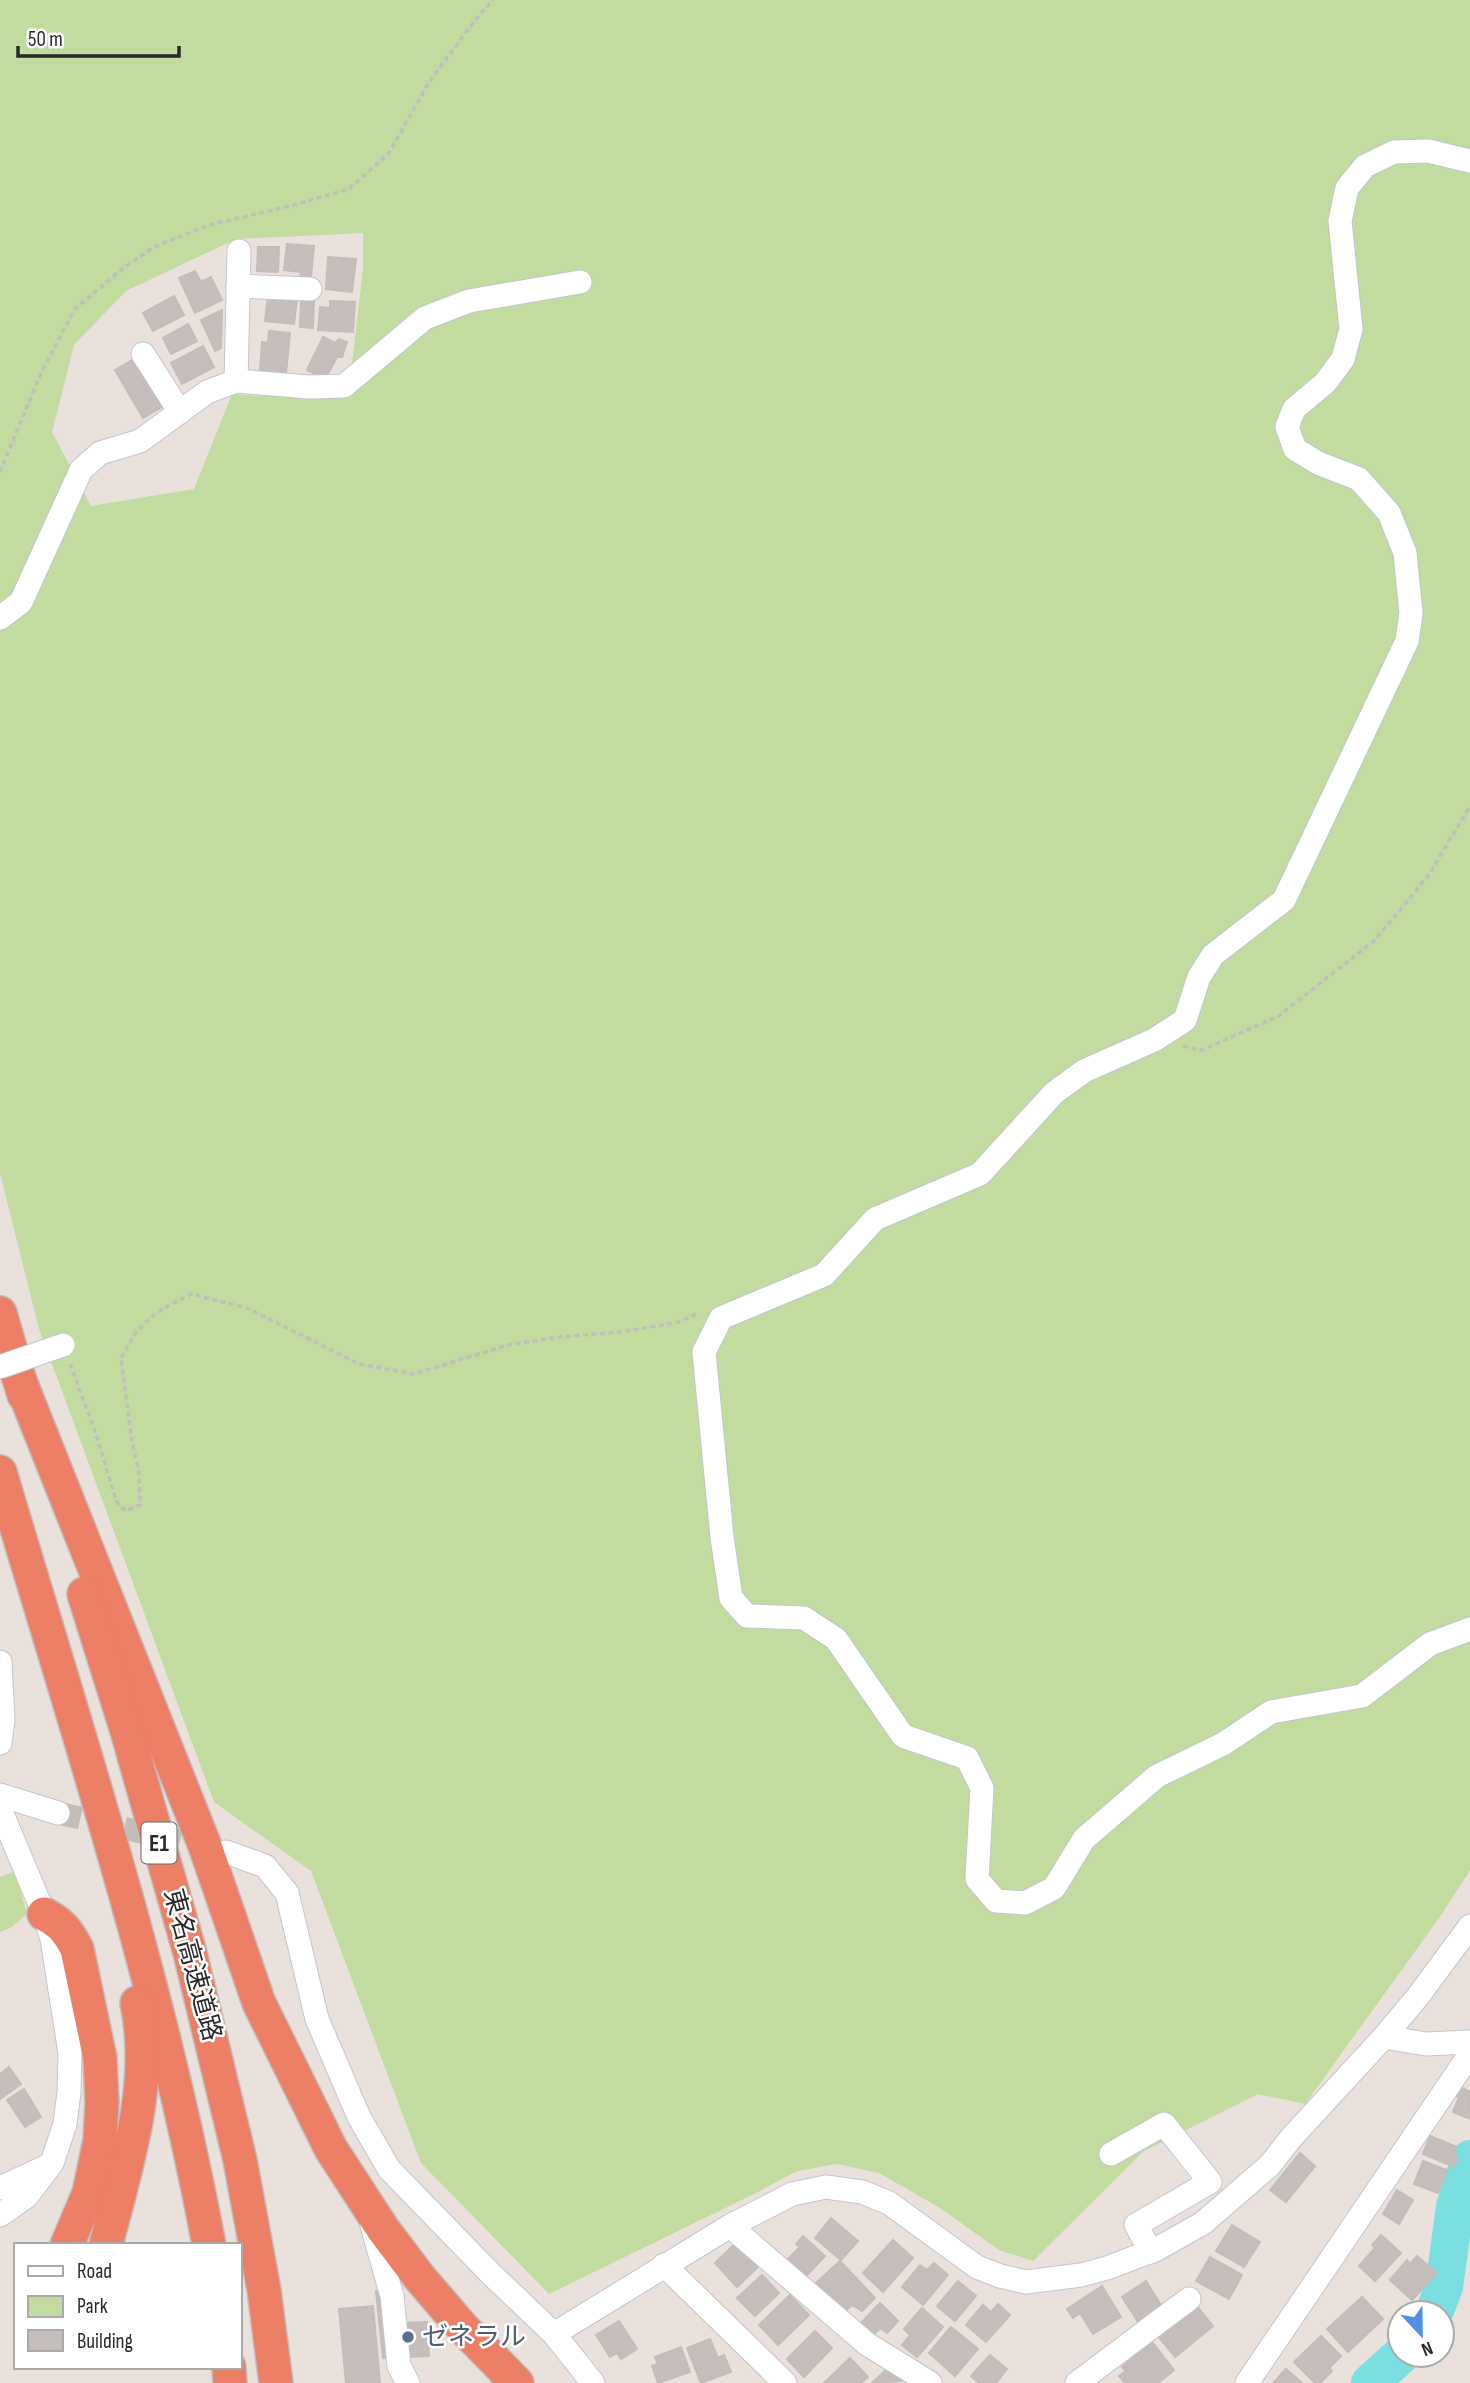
<svg xmlns="http://www.w3.org/2000/svg" width="1470" height="2383" font-family="'Sofia Sans Condensed','Noto Sans JP',sans-serif">
<rect width="100%" height="100%" fill="#eae1dd"/>
<g fill="#c2db9f" fill-rule="evenodd">
<path d="M0 0H1470V1870L1442 1914 1305 2104 1258 2094 1144 2151 1033 2261 999 2250 940 2208 879 2173 837 2164 797 2171 756 2193 549 2294 421 2163 311 1871 214 1802 39 1329 0 1173ZM363 233V269L349 389 261 396 232 394 194 489 91 506 52 432 74 345 126 291 236 239Z"/>
<polygon points="15,1871 27,1914 12,1927 0,1932 0,1877"/>
</g>
<g fill="none" stroke-linecap="round" stroke-linejoin="round">
<g stroke="#7bdfe1" stroke-width="38">
<polyline points="1434,2313 1444,2287 1455,2207 1470,2159"/>
<polyline points="1370,2383 1401,2355"/>
</g>
</g>
<g fill="#c5bebc" stroke="#c5bcb7" stroke-width="2">
<polygon points="287,244 314,246 311,277 300,276 301,272 284,270"/>
<polygon points="258,247 279,247 278,272 257,271"/>
<polygon points="328,257 356,259 352,292 326,289"/>
<polygon points="195,271 201,282 211,277 222,300 195,313 179,278"/>
<polygon points="174,296 184,315 153,331 143,313"/>
<polygon points="268,296 297,299 294,324 265,321"/>
<polygon points="301,301 314,302 313,328 300,327"/>
<polygon points="330,301 355,302 353,332 318,330 320,307 330,308"/>
<polygon points="222,310 221,348 215,351 201,320"/>
<polygon points="188,324 197,341 171,354 163,338"/>
<polygon points="269,331 290,333 286,374 260,371 262,342 268,343"/>
<polygon points="323,337 335,343 339,339 347,342 342,357 337,357 325,379 307,370"/>
<polygon points="203,346 214,367 182,384 171,363"/>
<polygon points="134,359 162,407 143,418 115,370"/>
<polygon points="9,2067 21,2084 0,2099 0,2074"/>
<polygon points="1460,2087 1470,2092 1470,2119 1453,2112 1459,2097 1455,2096"/>
<polygon points="24,2089 41,2117 25,2127 7,2100"/>
<polygon points="1430,2136 1457,2147 1453,2156 1458,2158 1454,2167 1423,2154"/>
<polygon points="1300,2153 1315,2166 1286,2202 1270,2190"/>
<polygon points="1423,2161 1447,2170 1438,2193 1414,2184"/>
<polygon points="1397,2190 1413,2200 1399,2224 1383,2214"/>
<polygon points="831,2218 858,2241 841,2260 815,2238"/>
<polygon points="1232,2225 1260,2242 1244,2267 1216,2251"/>
<polygon points="1381,2235 1401,2253 1375,2281 1359,2266 1375,2248 1372,2245"/>
<polygon points="803,2236 825,2256 806,2276 788,2259 800,2247 796,2244"/>
<polygon points="893,2240 913,2258 883,2292 863,2273"/>
<polygon points="735,2244 758,2267 737,2287 715,2263"/>
<polygon points="1417,2256 1437,2273 1412,2300 1390,2280 1407,2260 1410,2264"/>
<polygon points="1210,2257 1242,2275 1229,2299 1196,2281"/>
<polygon points="840,2261 875,2298 862,2311 852,2305 844,2312 816,2283"/>
<polygon points="934,2263 948,2275 923,2305 902,2287 920,2265 927,2270"/>
<polygon points="762,2275 779,2293 755,2316 737,2298"/>
<polygon points="958,2281 976,2296 955,2321 937,2306"/>
<polygon points="1146,2281 1164,2310 1140,2325 1122,2297"/>
<polygon points="1102,2286 1121,2317 1093,2334 1080,2313 1073,2318 1067,2309"/>
<polygon points="400,2288 403,2323 427,2322 429,2356 383,2358 376,2291"/>
<polygon points="790,2295 809,2315 778,2345 759,2325"/>
<polygon points="1362,2297 1383,2319 1348,2352 1327,2329"/>
<polygon points="880,2303 898,2321 887,2333 881,2328 873,2335 861,2323"/>
<polygon points="998,2304 1010,2315 986,2342 966,2325 983,2305 991,2312"/>
<polygon points="1195,2304 1213,2326 1175,2357 1157,2335"/>
<polygon points="373,2306 380,2383 346,2383 339,2309"/>
<polygon points="922,2308 943,2327 917,2357 902,2345 910,2335 904,2329"/>
<polygon points="619,2321 637,2349 621,2359 617,2353 610,2357 596,2335"/>
<polygon points="951,2327 978,2349 955,2376 929,2353"/>
<polygon points="815,2331 832,2348 804,2377 787,2359"/>
<polygon points="1321,2336 1341,2356 1329,2368 1332,2371 1320,2383 1315,2383 1294,2362"/>
<polygon points="710,2339 718,2358 724,2355 731,2372 701,2383 687,2348"/>
<polygon points="1152,2342 1174,2370 1158,2383 1125,2383 1119,2376 1126,2371 1122,2367"/>
<polygon points="681,2347 690,2372 658,2383 652,2366 658,2364 655,2357"/>
<polygon points="990,2355 1007,2369 996,2383 979,2383 971,2376"/>
<polygon points="850,2358 868,2377 861,2383 824,2383"/>
<polygon points="888,2368 901,2381 872,2383"/>
<polygon points="1286,2369 1302,2383 1273,2383"/>
</g>
<g fill="none" stroke-linecap="round" stroke-linejoin="round">
<polyline stroke="#c3bcb9" stroke-width="23" stroke-dasharray="23 11" stroke-linecap="butt" points="58,1813 215,1849"/>
<defs>
<g id="minor">
<polyline points="1470,161 1428,151 1394,152 1365,166 1347,188 1340,221 1351,329 1343,359 1325,383 1294,409 1287,427 1295,449 1318,463 1359,479 1389,513 1405,553 1411,613 1407,641 1284,900 1213,955 1199,977 1185,1020 1154,1040 1084,1071 1054,1093 980,1174 875,1219 824,1275 721,1318 704,1352 722,1537 731,1598 747,1616 804,1618 836,1639 903,1736 967,1758 982,1788 977,1879 996,1901 1025,1903 1054,1888 1084,1839 1157,1776 1223,1744 1271,1712 1362,1696 1430,1644 1470,1629"/>
<polyline points="238,286 310,289"/>
<polyline points="143,354 180,412"/>
<polyline points="236,381 239,251"/>
<polyline points="0,618 21,602 81,470 100,453 140,441 207,392 236,381 309,387 344,386 425,318 469,301 580,282"/>
<polyline points="0,1662 3,1721 0,1743"/>
<polyline points="0,1795 58,1813"/>
<polyline points="0,1809 44,1914 52,1939 70,2053 69,2092 65,2124 52,2163 27,2196 0,2215"/>
<polyline points="226,1852 265,1866 287,1893 317,2019 359,2117 389,2169 491,2274 554,2334 593,2383"/>
<polyline points="1384,2037 1426,2044 1470,2042"/>
<polyline points="1111,2154 1164,2124 1210,2182 1136,2225 1151,2252"/>
<polyline points="0,2188 48,2166"/>
<polyline points="372,2226 392,2296 399,2366 408,2383"/>
<polyline points="730,2226 867,2344 930,2383"/>
<polyline points="664,2265 785,2383"/>
<polyline points="554,2334 730,2226 792,2194 826,2187 862,2192 889,2203 977,2267 1000,2276 1026,2282 1081,2275 1107,2268 1157,2249 1203,2223 1270,2165 1291,2138 1384,2037 1419,1995 1470,1926"/>
<polyline points="1077,2383 1189,2299"/>
<polyline points="1247,2383 1470,2054"/>
</g>
<g id="highway">
<polyline points="0,1313 24,1395"/>
<polyline points="18,1376 205,1846 259,2003 331,2149 383,2229 420,2278 463,2328 517,2383"/>
<path d="M0 1472C76 1728 160 1982 209 2245"/>
<polyline points="84,1594 127,1731 190,1953 240,2160 264,2290 276,2383"/>
<path d="M44 1914C61 1923 68 1931 77 1949L100 2058 102 2102 100 2140 89 2193 67 2245"/>
<path d="M106 2245C126 2166 154 2085 137 2003"/>
<polyline points="229,2367 230,2383"/>
</g>
</defs>
<use href="#minor" stroke="#c1c6ce" stroke-width="25"/>
<use href="#highway" stroke="#bfbfbf" stroke-width="36"/>
<g stroke="#bfbfbf" stroke-width="3.5" stroke-dasharray="5 3.5" stroke-linecap="butt">
<polyline points="0,472 41,373 75,309 122,269 154,247 209,225 286,207 349,189 389,153 429,82 479,15 493,0"/>
<polyline points="1183,1046 1202,1050 1277,1017 1374,941 1428,876 1470,806"/>
<polyline points="70,1364 94,1428 117,1503 126,1511 140,1505 139,1474 131,1435 121,1358 136,1332 157,1312 191,1294 247,1308 359,1364 414,1374 508,1345 559,1337 621,1332 679,1322 699,1313"/>
</g>
<use href="#minor" stroke="#fff" stroke-width="23"/>
<use href="#highway" stroke="#ec7f66" stroke-width="33"/>
<defs>
<polyline id="minor-bridge" points="0,1367 63,1345"/>
</defs>
<use href="#minor-bridge" stroke="#c1c6ce" stroke-width="25" stroke-linecap="butt"/>
<use href="#minor-bridge" stroke="#fff" stroke-width="23"/>
</g>
<circle fill="#5c6f8a" stroke="#fff" stroke-width="2.5" cx="408" cy="2337" r="7"/>
<g text-anchor="middle" dominant-baseline="central" stroke-width="5" stroke-linejoin="round" paint-order="stroke">
<rect fill="#fff" stroke="#696969" stroke-width="2" x="141.5" y="1822.5" width="35" height="41" rx="5"/>
<g font-size="24" font-weight="bold" fill="#292929">
<text x="159" y="1843">E1</text>
</g>
<g font-size="26" fill="#292929" stroke="#fff">
<text transform="translate(192 1965) rotate(75)">東名高速道路</text>
</g>
<g font-size="26" fill="#4e5e75" stroke="#fff" text-anchor="start">
<text x="422" y="2337">ゼネラル</text>
</g>
</g>
<rect x="14" y="2243" width="228" height="126" fill="#ffffff" stroke="#a9a9a9" stroke-width="2"/>
<rect x="28" y="2266" width="35" height="10" fill="#ffffff" stroke="#a9a9a9" stroke-width="2"/>
<text x="77" y="2278" font-size="21" fill="#292929">Road</text>
<rect x="28" y="2296" width="35" height="21" fill="#c2db9f" stroke="#a9a9a9" stroke-width="2"/>
<text x="77" y="2313" font-size="21" fill="#292929">Park</text>
<rect x="28" y="2330" width="35" height="21" fill="#c5bebc" stroke="#a9a9a9" stroke-width="2"/>
<text x="77" y="2348" font-size="21" fill="#292929">Building</text>
<g transform="translate(1421 2334) rotate(158)"><circle r="33" fill="#ffffff" stroke="#a9a9a9" stroke-width="2"/>
<path d="M0-5L12 26L0 18L-12 26Z" fill="#4f90e5"/>
<text y="-10" font-size="19" font-weight="bold" text-anchor="middle" fill="#292929">N</text>
</g>
<path d="M18 46v10h161v-10" fill="none" stroke="#292929" stroke-width="3.5"/>
<text x="28" y="46" font-size="21" fill="#292929" stroke="#ffffff" stroke-width="5" paint-order="stroke">50 m</text>
</svg>
